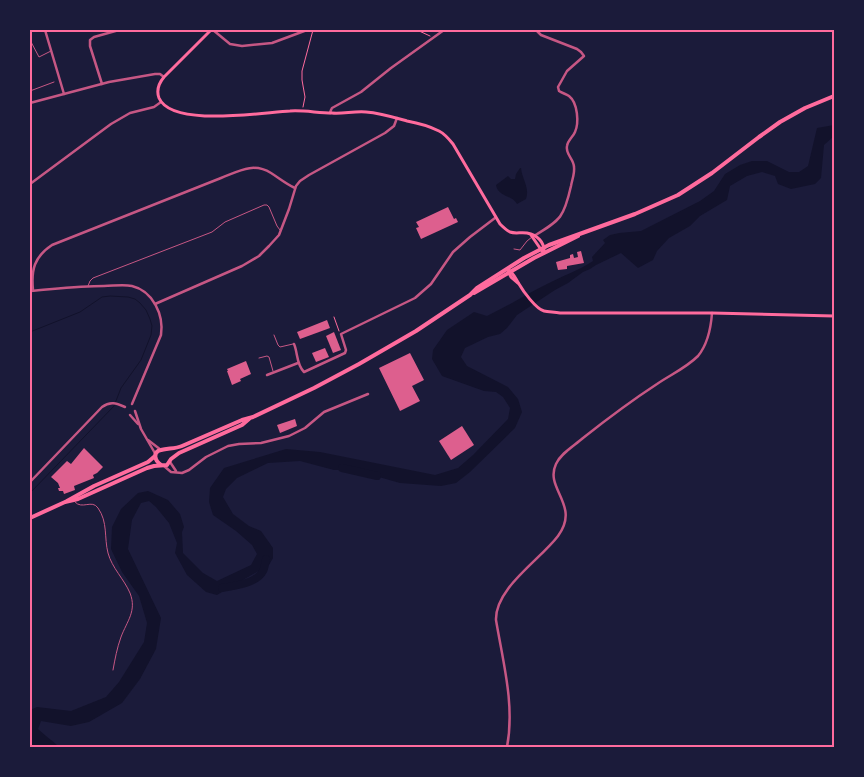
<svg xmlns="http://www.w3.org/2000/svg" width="864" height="777" font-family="'Archivo Narrow',sans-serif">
<rect width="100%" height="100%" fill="#1b1b3a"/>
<g fill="#12122b">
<path d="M834 125V136L824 145 821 178 815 184 791 189 778 184 775 176 762 172 747 176 730 186 727 200 700 216 690 226 669 238 657 251 653 260 638 268 621 253 596 265 590 269 583 272 568 283 555 290 517 315 507 328 500 334 488 337 465 348 461 357 467 366 508 387 518 399 522 412 515 428 470 472 456 483 441 486 400 483 354 470H334L300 461 268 463 237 478 226 489 223 497 233 514 249 526 261 531 273 548V558L269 565 217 595 206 592 187 575 175 553 177 543 169 523 156 507 149 501 141 503 132 520 128 549 161 618 156 649 140 679 122 703 89 722 71 726 41 721 38 729C44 735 52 740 59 747H35L30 743V710L37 707 71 711 106 697 119 682 144 642 147 623 139 596 122 572 111 549 112 527 121 509 138 493 148 491 168 500 180 514 184 527 182 532 183 553 203 573 217 581 251 565 257 554 252 545 236 531 213 515 209 502 210 488 224 468 286 449 320 452 435 475 458 468 473 455 508 419 510 408 503 397 496 392 484 391 442 376 432 359 433 350 447 330 474 312 487 316C508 306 527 294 547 284 562 276 578 271 593 261L592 257 605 243 603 240 610 235 619 233 641 231 700 201 714 191 725 174 740 165 752 161H767L789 172H799L808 166 817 128Z"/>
<path d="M520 168H521C522 179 530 188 526 199L517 204C512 195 498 197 496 185L508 176 511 179H515L516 174Z"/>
</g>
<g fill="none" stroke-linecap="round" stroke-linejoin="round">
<polyline stroke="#12122b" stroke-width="1" points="30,332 80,312 102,297 110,296 128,297 135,299 140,303 146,310 150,319 152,326 151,335 141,360 121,388 114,406 30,493"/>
<g stroke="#12122b" stroke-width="8">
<polyline points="342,468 377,476"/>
<path d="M222 588C235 586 257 583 263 571 265 568 265 562 266 559"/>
</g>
</g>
<g fill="#dd5f8e">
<polygon points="448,207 454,219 456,218 458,222 421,239 416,228 419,227 416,222"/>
<polygon points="581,251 584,263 567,266 567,269 558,270 556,262 570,258 570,255 573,254 574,258 578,257 577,252"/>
<polygon points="327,320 330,328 300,339 297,332"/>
<polygon points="334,332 341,350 333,353 326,336"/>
<polygon points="325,348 329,357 316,362 312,353"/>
<polygon points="410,353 424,380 412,386 420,401 400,411 379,368"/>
<polygon points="246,361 251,374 240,379 241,381 232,385 227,371 228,371 227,369"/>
<polygon points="295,419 297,426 280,433 277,425"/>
<polygon points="462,426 474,445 451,460 439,441"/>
<polygon points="84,448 103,467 97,473 93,475 94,478 74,486 75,490 64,494 63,491 59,491 58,488 60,488 58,483 51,477 67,461 71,464"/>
</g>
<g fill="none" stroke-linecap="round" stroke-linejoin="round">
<g stroke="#ff6b9d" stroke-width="1">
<polyline points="417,30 430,36"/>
<polyline points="303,107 305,97 302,80 302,71 313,30"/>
<polyline points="334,317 339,331"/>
</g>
<g stroke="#c65784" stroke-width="1">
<polyline points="30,40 39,57 51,51"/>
<polyline points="30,91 54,82"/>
<polyline points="514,249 520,250 527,241 532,237"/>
<polyline points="88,286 90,281 93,278 212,232 225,222 264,205 267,205 269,207 277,226 280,230"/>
<polyline points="274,335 278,345 280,347 293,344"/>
<polyline points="259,358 267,356 269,357 273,371"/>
<path d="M75 502C82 510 92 499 98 508 108 522 104 538 108 553 112 568 124 579 130 593 137 611 127 621 121 637 117 648 115 659 113 670"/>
</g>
<g stroke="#c65784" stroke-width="2.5">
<polyline points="45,30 64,94"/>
<polyline points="213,30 230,44 242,46 272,43 307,30"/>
<polyline points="102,84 90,46 90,40 94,37 119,30"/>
<polyline points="30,103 109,82 155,74 160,74 164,77"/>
<polyline points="330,113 331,110 332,108 361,92 391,68 444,30"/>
<polyline points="30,184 111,124 130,113 154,107 161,102"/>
<path d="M534 236C561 220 564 217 571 186 572 180 575 173 574 167 574 159 565 154 567 146 568 140 573 137 575 132 579 123 578 103 569 96 566 94 562 93 559 91L558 87 567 71 584 56 581 52 577 49 541 35 536 30"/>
<path d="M33 290C31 270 34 257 52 245L221 178C239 171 253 162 271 173 279 178 286 184 295 188"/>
<path d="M30 291C55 289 79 286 104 286 113 286 123 284 132 286 153 291 164 315 161 335L132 404"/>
<polyline points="155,304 242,266 259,256 269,246 279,235 289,209 296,186 300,181 309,175 385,133 394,126 397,118"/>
<path d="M294 344C298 353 296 364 304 372L345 353 346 350 341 334 415 298 431 284 453 252 470 237 495 218"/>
<polyline points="267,375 298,363"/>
<polyline points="135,411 141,429 156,455"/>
<polyline points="130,415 138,424"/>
<polyline points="148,440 161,450"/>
<polyline points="170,462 176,471"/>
<polyline points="164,466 171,472 182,473 189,470 206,457 228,446 239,444 261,443 289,436 305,428 324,412 368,394"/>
<path d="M30 482 102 407C110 401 116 403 125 407"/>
</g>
<path stroke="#c65784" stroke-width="2.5" d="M507 747C515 705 503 662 496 620 495 588 540 560 558 536 581 505 544 489 556 464 561 453 574 446 583 438 607 419 631 401 657 384 670 375 686 368 698 356 707 345 711 327 712 313"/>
<g stroke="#ff6b9d" stroke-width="3">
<path d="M211 30 164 77C159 83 156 90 159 98 172 128 264 112 290 111 304 110 318 113 332 113 343 114 354 111 366 112 380 113 393 117 407 121 418 123 429 126 439 131 445 134 449 139 453 144L500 224C503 227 506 230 510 232 515 234 521 232 527 233 537 235 545 242 544 253"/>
<polyline points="531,235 542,251"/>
<path d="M507 269C514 273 515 278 519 284 523 291 536 309 544 311 548 312 554 312 560 313H712L834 316"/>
<polyline points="508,271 511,277 518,283"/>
</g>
<g stroke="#ff6b9d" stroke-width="4">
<polyline points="474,293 534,258 578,236"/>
<path d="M161 465C155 461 152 452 161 450 168 448 175 449 182 446L242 420 253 417 314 388 359 364 416 331 470 295 477 288 524 258 549 245 635 214 678 195 712 173 759 137 780 122 805 108 834 96"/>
<polyline points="67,501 94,486 148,462 155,456"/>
<polyline points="30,518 65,502 78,499 147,468 154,466 167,465 171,459 179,453 242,425 249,419"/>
</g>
</g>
<rect width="864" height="777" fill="none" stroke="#1b1b3a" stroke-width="62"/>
<rect x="31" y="31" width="802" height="715" fill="none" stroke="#ff6b9d" stroke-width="2"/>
</svg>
